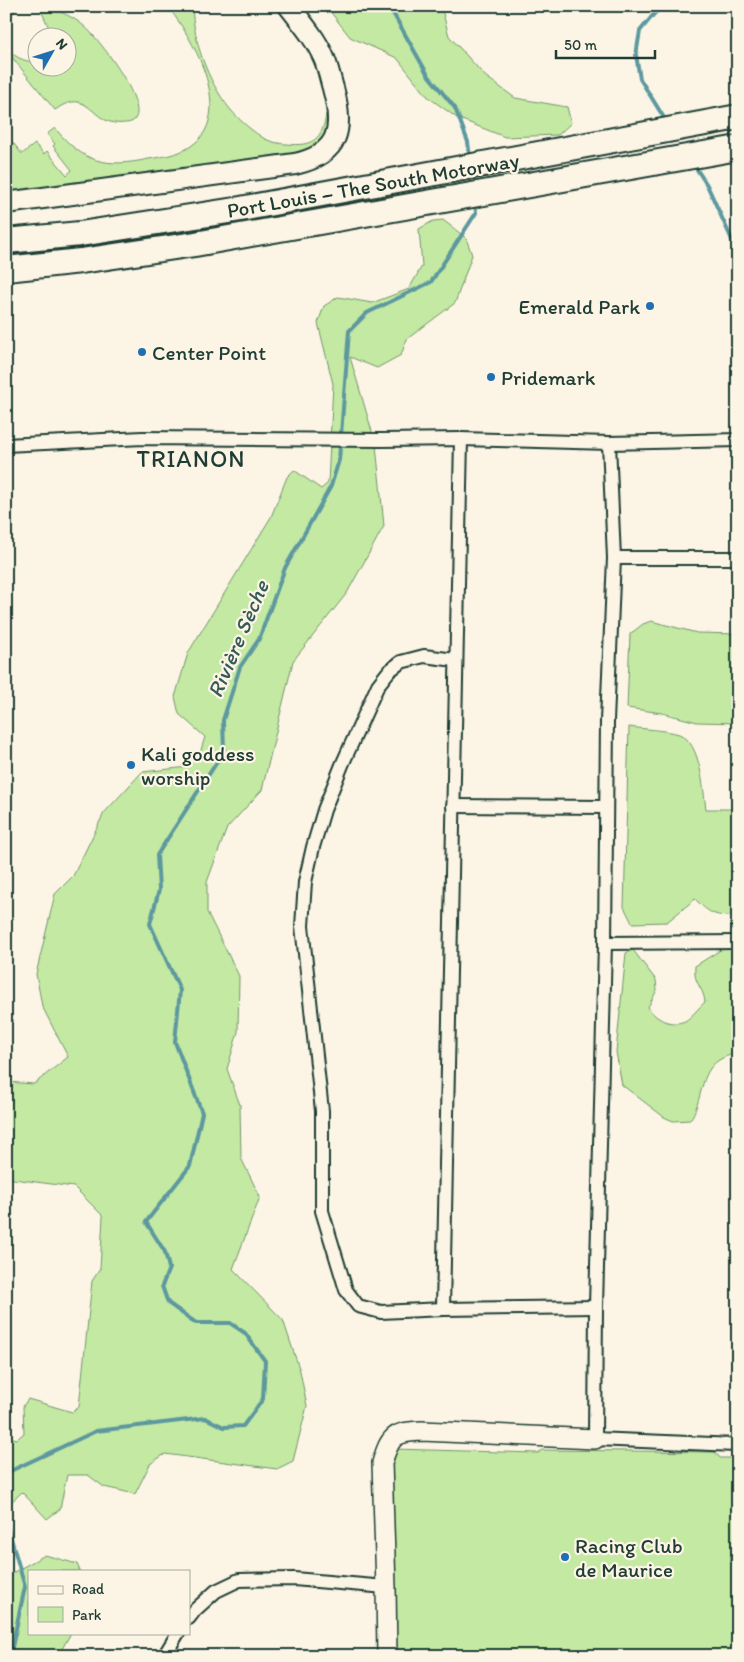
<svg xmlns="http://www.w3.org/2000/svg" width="744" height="1662" font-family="Itim,sans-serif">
<rect width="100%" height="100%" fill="#fcf5e5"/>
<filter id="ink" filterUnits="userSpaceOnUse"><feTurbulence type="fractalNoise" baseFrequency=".02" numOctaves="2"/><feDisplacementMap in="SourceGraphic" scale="10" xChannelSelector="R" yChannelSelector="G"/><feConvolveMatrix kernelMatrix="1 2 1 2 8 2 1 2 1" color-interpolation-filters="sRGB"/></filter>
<g filter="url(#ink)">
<g fill="#c4e9a3" stroke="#72936c">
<polygon points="6,6 17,6 6,27"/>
<path d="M39 6C55 8 72 16 84 26 98 37 148 103 135 119 133 122 129 123 125 123 90 128 91 84 55 110L6 50V44C11 57 25 62 37 62L38 68H68V38L51 37 50 30Z"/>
<path d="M167 6H192C194 43 207 80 230 109 240 121 252 131 265 139 272 142 280 144 287 144 312 147 323 139 326 114 331 139 317 146 296 154L6 194V134L22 154 35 144 44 154 47 151 67 175 72 170 53 146 55 144 47 134 55 128C83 163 106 168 149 159 166 156 182 154 195 143 234 110 192 36 167 6Z"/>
<polygon points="326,6 441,6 449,36 485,76 515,98 567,107 571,123 558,135 505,137 457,118 428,97 397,58 350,37"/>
<polygon points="443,220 466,238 472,255 455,303 407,339 401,355 377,368 350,357 376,445 384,526 347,593 293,661 262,790 227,828 207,882 207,912 239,976 238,1032 227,1069 240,1105 241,1158 260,1197 233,1269 283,1320 300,1371 307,1406 293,1461 277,1469 165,1454 150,1464 135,1494 104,1487 88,1475 67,1475 60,1509 47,1519 22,1492 6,1507 6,1436 17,1439 24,1433 23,1406 28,1399 72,1412 79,1407 92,1281 100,1269 103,1216 74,1187 6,1178 6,1082 34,1084 68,1057 42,1006 36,974 55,894 73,876 104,813 142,772 188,767 200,753 205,737 179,714 175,697 188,653 271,517 287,477 294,470 321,489 328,483 333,384 318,323 324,306 338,297 372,303 409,289 422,266 419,229 433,221"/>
<polygon points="651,621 697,633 738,634 738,723 697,722 662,713 627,708 630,634 643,624"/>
<path d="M629 727C643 729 666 730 679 734 701 742 703 789 706 809H738V917C714 915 712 916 695 899L667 922 632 923 624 907Z"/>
<path d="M725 947H738V1052C732 1055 725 1056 719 1060 699 1073 703 1101 690 1120L673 1121 664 1117 622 1085 616 1052 626 953 633 950 656 980 657 990 648 1007C655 1019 671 1027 685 1021 692 1017 699 1007 705 1002 703 985 693 985 695 966Z"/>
<polygon points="392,1449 538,1453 542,1450 715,1452 720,1458 738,1458 736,1656 393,1656"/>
<polygon points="45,1555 77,1564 80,1571 29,1571 29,1633 71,1633 58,1656 6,1656 6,1583 14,1572"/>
</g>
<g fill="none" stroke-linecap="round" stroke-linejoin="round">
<g stroke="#5d989f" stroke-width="4">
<polyline points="389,6 428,75 455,108 468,142 470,158"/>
<polyline points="663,6 654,14 640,31 636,55 640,79 666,121"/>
<polyline points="694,165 707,185 738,253"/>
<polyline points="6,1473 96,1431 205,1418 224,1427 243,1426 263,1399 265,1361 245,1333 230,1323 196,1323 168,1303 162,1286 169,1268 165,1252 146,1222 190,1166 202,1113 175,1042 180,990 150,924 159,890 157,855 224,751 223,720 240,667 259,639 285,568 331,486 339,460 349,331 367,313 431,282 476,213 475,202"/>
<polyline points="6,1521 25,1587 10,1656"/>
</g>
<defs>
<g id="street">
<polyline points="609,443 614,558 607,721 605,943 596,1307 595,1439 736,1445"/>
<polyline points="6,445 142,438 381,440 461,439 609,443 738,440"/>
<polyline points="614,558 738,558"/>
<polyline points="455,660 424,656 401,662 389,671 378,685 342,765 324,810 313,847 305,882 302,926 322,1111 322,1211 346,1290 358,1306 381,1312 443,1309 596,1307"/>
<polyline points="453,806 606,807"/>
<polyline points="605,943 738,942"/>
<polyline points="443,1309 461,439"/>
<polyline points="189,1618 195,1610 216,1591 239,1580 294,1579 386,1587"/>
<polyline points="164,1656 178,1633"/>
</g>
<path id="secondary" d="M387 1656 386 1587 382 1463C390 1436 394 1432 422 1431L595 1439"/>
<path id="primary" d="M6 203 295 164C340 154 344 128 333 88 330 78 328 67 324 58 316 39 302 23 289 6"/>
<g id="highway">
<polyline points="6,241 80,234 235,210 738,117"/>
<polyline points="6,269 81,261 195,244 738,148"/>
</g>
</defs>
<use href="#street" stroke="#1f3d34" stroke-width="16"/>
<use href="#secondary" stroke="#1f3d34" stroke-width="22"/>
<use href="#primary" stroke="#1f3d34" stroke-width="24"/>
<use href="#highway" stroke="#1f3d34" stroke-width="28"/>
<use href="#street" stroke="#fcf5e5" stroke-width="12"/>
<use href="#secondary" stroke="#fcf5e5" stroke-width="19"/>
<use href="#primary" stroke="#fcf5e5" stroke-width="20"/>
<use href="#highway" stroke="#fcf5e5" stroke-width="24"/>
</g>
</g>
<g fill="#1f6fb2" stroke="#fcf5e5" stroke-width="2">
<circle cx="650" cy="306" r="5"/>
<circle cx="142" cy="352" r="5"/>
<circle cx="491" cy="377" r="5"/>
<circle cx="131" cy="765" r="5"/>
<circle cx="565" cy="1557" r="5"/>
</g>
<g text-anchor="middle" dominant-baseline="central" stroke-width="4.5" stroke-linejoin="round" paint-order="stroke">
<g font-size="21" fill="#1f3d34" stroke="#fcf5e5">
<text transform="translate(373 185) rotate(-10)">Port Louis – The South Motorway</text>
</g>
<g font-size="21" fill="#1f3d34" stroke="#fcf5e5" text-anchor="start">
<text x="640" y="306" text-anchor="end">Emerald Park</text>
<text x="152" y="352">Center Point</text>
<text x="501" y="377">Pridemark</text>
<text x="141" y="753">Kali goddess<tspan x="141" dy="24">worship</tspan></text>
<text x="575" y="1545">Racing Club<tspan x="575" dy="24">de Maurice</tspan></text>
</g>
<g font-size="22" font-style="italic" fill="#345b58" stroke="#fcf5e5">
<text transform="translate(238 639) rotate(-67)">Rivière Sèche</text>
</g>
<g font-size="24" letter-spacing="1" fill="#1f3d34" stroke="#fcf5e5">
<text x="191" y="458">TRIANON</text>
</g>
</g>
<rect width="744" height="1662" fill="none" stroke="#fcf5e5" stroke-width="25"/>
<rect x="12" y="12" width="719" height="1637" fill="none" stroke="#1f3d34" stroke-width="2" filter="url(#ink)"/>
<rect x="28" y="1570" width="162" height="65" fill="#fcf5e5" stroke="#a4ab9e"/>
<rect x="38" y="1586" width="25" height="8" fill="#fcf5e5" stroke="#a4ab9e"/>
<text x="72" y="1594" font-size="15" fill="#1f3d34">Road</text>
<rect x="38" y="1607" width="25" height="15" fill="#c4e9a3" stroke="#a4ab9e"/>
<text x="72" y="1620" font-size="15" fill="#1f3d34">Park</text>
<g transform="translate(52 52) rotate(51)"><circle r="24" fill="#fcf5e5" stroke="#a4ab9e"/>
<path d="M0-4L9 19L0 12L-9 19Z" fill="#1f6fb2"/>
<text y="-8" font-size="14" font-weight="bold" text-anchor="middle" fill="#1f3d34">N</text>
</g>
<path d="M556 50v8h99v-8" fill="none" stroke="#1f3d34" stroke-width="2.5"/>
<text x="564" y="50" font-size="15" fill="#1f3d34" stroke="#fcf5e5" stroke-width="4" paint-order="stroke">50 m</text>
</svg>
